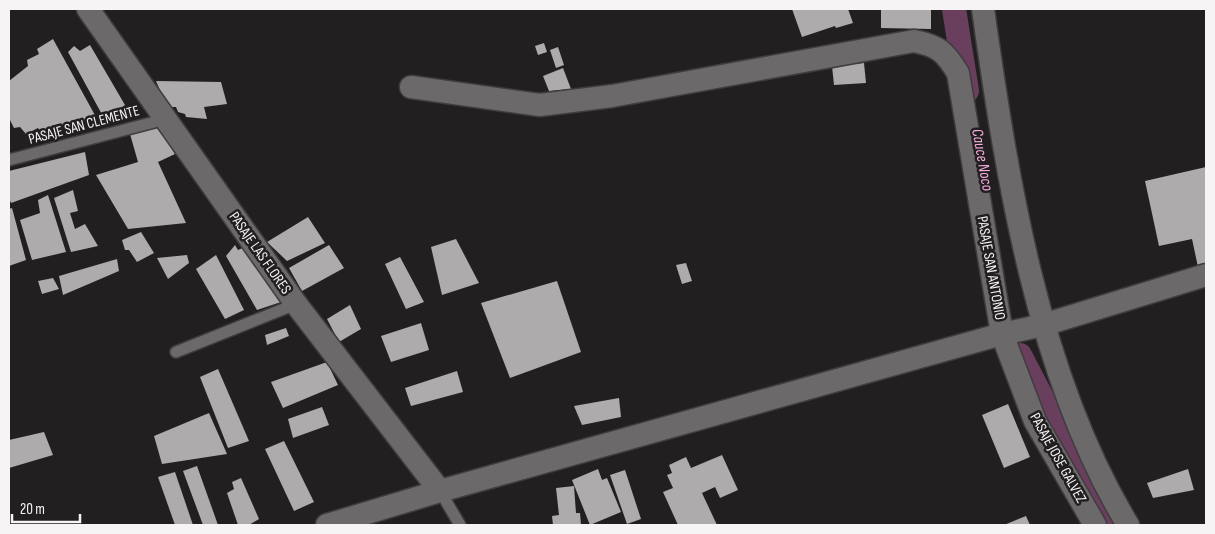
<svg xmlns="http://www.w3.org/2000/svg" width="1215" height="534" font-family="'Sofia Sans Condensed',sans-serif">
<rect width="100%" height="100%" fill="#211f20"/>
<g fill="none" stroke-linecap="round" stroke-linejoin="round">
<g stroke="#6a3e5d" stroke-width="24">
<polyline points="954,9 967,91"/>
<polyline points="1020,355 1078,466 1114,525"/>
</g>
</g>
<g fill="#aeabad">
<polygon points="792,9 848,9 853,23 836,28 835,26 802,37"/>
<polygon points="881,9 931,9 931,29 881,28"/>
<polygon points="53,39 96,117 45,136 38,128 26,134 20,127 14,128 9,118 9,81 28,66 27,60 39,54 37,49"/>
<polygon points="544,43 547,52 538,55 535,46"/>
<polygon points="90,45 125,105 105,120 68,52 74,46 80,51"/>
<polygon points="558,47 564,65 556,68 550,50"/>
<polygon points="864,63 866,83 834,85 832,66"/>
<polygon points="563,68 571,89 549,91 543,76"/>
<polygon points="156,81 221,82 227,104 204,107 207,119 186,117 185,114 178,112 176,107 167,107"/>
<polygon points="159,126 175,154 158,162 186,223 128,229 96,175 138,162 130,134"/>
<polygon points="85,152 89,175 11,203 9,198 9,171"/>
<polygon points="1206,167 1206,265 1198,267 1192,239 1159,246 1145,181"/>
<polygon points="73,190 78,211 70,213 75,229 85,224 98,246 71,252 54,198"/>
<polygon points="48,195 66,252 32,260 20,220 40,213 38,200"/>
<polygon points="12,208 26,260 9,266 9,209"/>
<polygon points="308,217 325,243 287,261 267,242"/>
<polygon points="141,232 154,253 137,262 129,250 125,250 122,240"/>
<polygon points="456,239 479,283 442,295 431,247"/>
<polygon points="235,245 238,250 249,245 287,300 257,310 226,256"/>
<polygon points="329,245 344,268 302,291 289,268"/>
<polygon points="187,255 189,263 168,279 157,258"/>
<polygon points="216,255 244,310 225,319 196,269"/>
<polygon points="400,257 424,302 406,309 385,264"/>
<polygon points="117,259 119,271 63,295 59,276"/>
<polygon points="686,263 692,281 682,284 676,265"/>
<polygon points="53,278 59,289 42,294 38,281"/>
<polygon points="557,281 581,352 510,378 481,303"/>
<polygon points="350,305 361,329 339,342 327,319"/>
<polygon points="421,323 429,350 391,362 381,336"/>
<polygon points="286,328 289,336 267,345 265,335"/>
<polygon points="327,362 338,385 283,408 271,382"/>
<polygon points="218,369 249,441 228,448 200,377"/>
<polygon points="457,371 463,392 411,406 405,388"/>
<polygon points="619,398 621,417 582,425 574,406"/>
<polygon points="1008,404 1030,457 1004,468 982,415"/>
<polygon points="322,407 329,425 293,438 288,419"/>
<polygon points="209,413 227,454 162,464 154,436"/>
<polygon points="44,432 53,455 9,468 9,440"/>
<polygon points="284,441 314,502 294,511 265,449"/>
<polygon points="722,455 738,490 720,498 715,487 702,493 717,525 678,525 663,492 673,488 667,475 672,473 669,465 686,457 691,468"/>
<polygon points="197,466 218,525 203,525 183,471"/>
<polygon points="598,469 602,480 607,478 621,512 590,525 572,480"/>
<polygon points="1188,469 1194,490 1153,498 1147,483"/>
<polygon points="625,470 641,519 627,524 610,475"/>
<polygon points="175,472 193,525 175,525 158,477"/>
<polygon points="241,478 259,519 249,525 238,525 227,493 234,489 232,482"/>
<polygon points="574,486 576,513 580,513 581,525 553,525 552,516 559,515 556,488"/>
<polygon points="1026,516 1030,525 1004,525"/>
</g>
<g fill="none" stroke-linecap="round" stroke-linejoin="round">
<defs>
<g id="lane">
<polyline points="9,160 166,119"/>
<polyline points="176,352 296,304"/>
<polyline points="440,491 460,525"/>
</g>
<g id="street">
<polyline points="88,9 296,304 440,491"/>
<path d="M983 9C1007 179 1038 377 1128 525"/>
<path d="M411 87 540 105 612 96 914 41C939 46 945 52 958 73L1002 334 1035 421 1095 525"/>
<polyline points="327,525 440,491 1002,334 1043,325 1206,275"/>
</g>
</defs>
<use href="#lane" stroke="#3f3d3e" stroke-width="14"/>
<use href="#street" stroke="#3f3d3e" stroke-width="25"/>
<use href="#lane" stroke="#6c696b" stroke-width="11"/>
<use href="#street" stroke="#6c696b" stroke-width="22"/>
</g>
<g text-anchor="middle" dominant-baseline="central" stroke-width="5" stroke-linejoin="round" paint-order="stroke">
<g font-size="15" fill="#f6f4f5" stroke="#211f20">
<text transform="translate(84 125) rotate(-15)">PASAJE SAN CLEMENTE</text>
<text transform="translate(260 253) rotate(55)">PASAJE LAS FLORES</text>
<text transform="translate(991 268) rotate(80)">PASAJE SAN ANTONIO</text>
<text transform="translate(1058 458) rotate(61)">PASAJE JOSE GALVEZ</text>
</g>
<g font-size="16" font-style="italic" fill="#f7addf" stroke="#211f20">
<text transform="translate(982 160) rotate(80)">Cauce Noco</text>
</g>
</g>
<rect width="1215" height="534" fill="none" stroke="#f6f4f5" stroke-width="20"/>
<path d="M12 514v8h68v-8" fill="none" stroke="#f6f4f5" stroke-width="2.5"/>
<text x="20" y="514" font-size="15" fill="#f6f4f5" stroke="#211f20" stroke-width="4" paint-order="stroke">20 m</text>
</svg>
